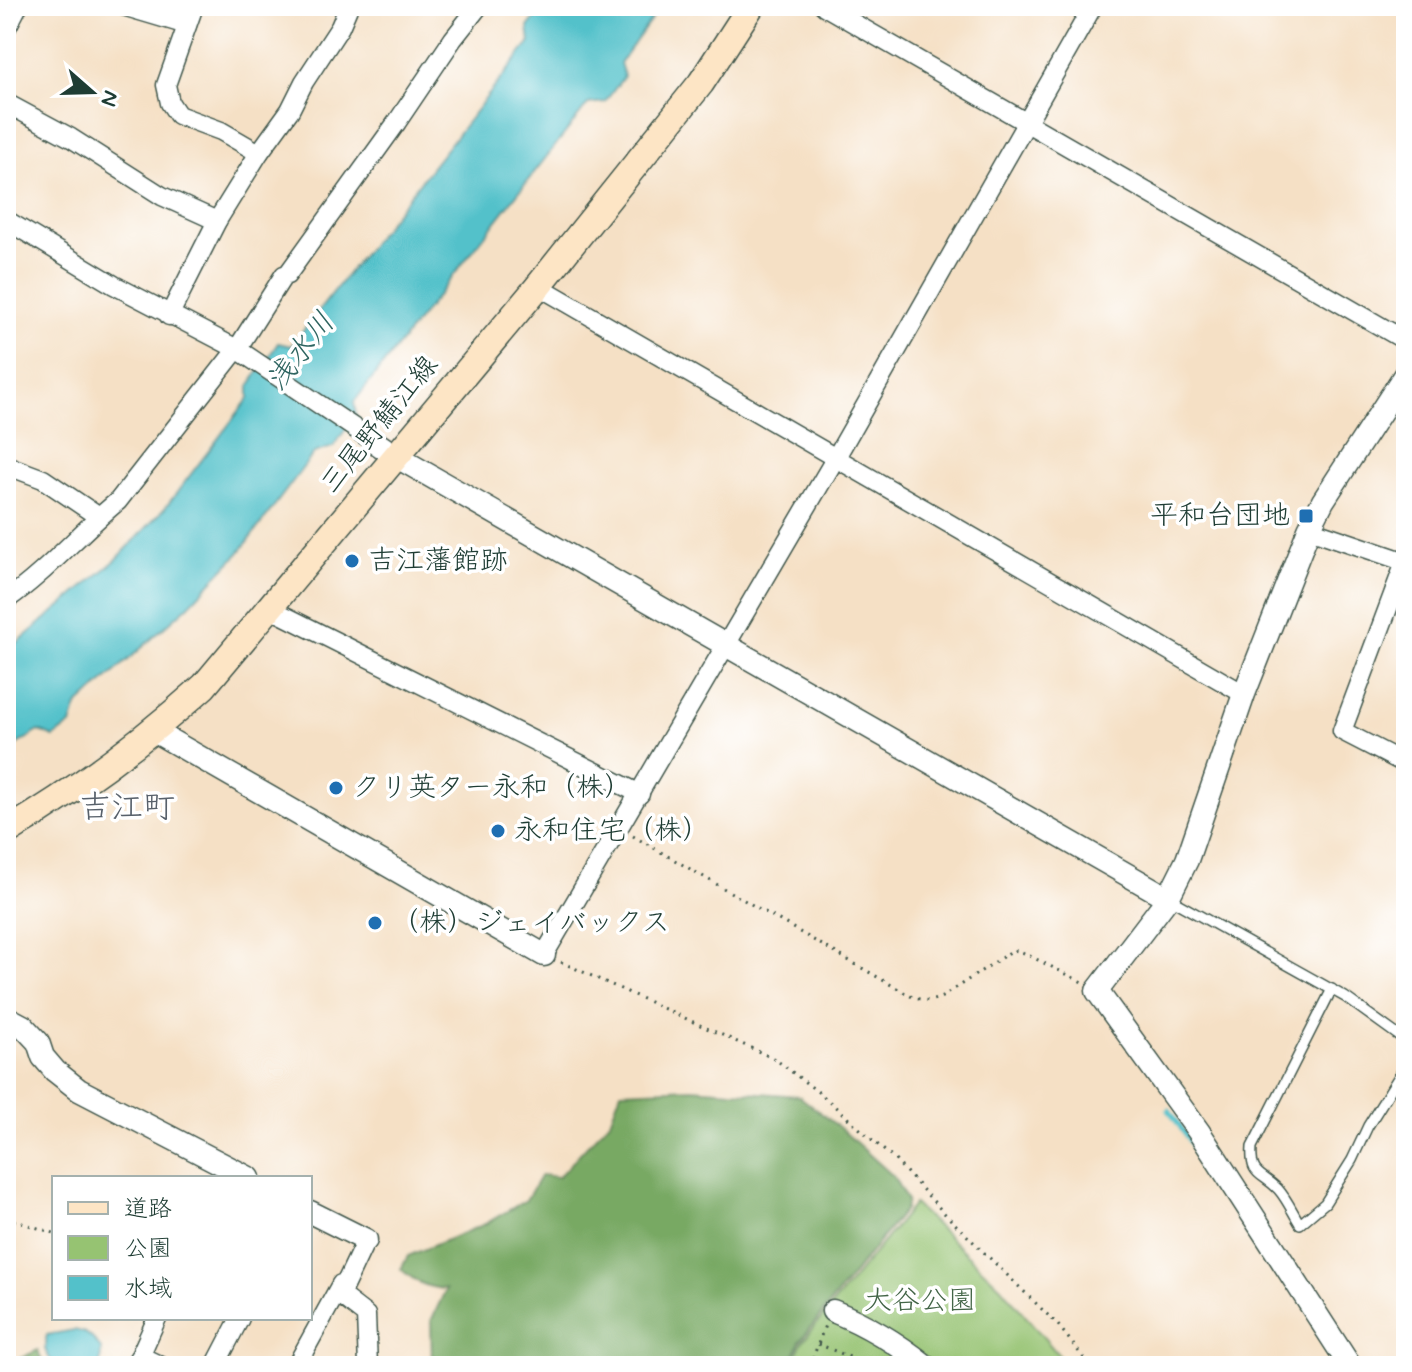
<svg xmlns="http://www.w3.org/2000/svg" width="1412" height="1372" font-family="Mynerve,'Klee One',sans-serif">
<rect width="100%" height="100%" fill="#fff"/>
<filter id="ink" filterUnits="userSpaceOnUse"><feTurbulence type="fractalNoise" baseFrequency=".0125" numOctaves="2"/><feDisplacementMap in="SourceGraphic" scale="16" xChannelSelector="R" yChannelSelector="G"/><feConvolveMatrix kernelMatrix="1 2 1 2 8 2 1 2 1" color-interpolation-filters="sRGB"/></filter>
<filter id="wash" filterUnits="userSpaceOnUse"><feTurbulence type="fractalNoise" baseFrequency=".006" numOctaves="4" result="noise"/><feDisplacementMap in="SourceGraphic" scale="32" xChannelSelector="R" yChannelSelector="G"/><feGaussianBlur stdDeviation="1.8" result="paint"/><feColorMatrix in="noise" values="0 0 0 0 0 0 0 0 0 0 0 0 0 0 0 0 0 1.4 0 .05"/><feComposite in="paint" operator="in"/></filter>
<g filter="url(#wash)">
<rect width="100%" height="100%" fill="#f5e0c5"/>
<polygon fill="#96c372" stroke="#5a8053" stroke-width="2" points="914,1204 1001,1287 1068,1366 791,1366 802,1342"/>
<g fill="#78a964" stroke="#4c734c" stroke-width="2">
<path d="M692 1088 799 1096 840 1128 893 1176 907 1201 905 1209 800 1341 789 1366H432L431 1321 446 1289C427 1288 415 1282 401 1269L408 1256 485 1224 526 1200 541 1175 558 1177 610 1121 621 1091Z"/>
<polygon points="38,1350 44,1366 6,1366 6,1365"/>
</g>
<g fill="#53c1ca" stroke="#397f7f" stroke-width="2">
<polygon points="544,6 661,6 620,63 624,76 605,102 588,104 354,402 356,415 333,447 314,453 239,553 188,606 77,706 71,725 54,737 39,731 6,751 6,652 116,560 165,508 249,398 249,386 278,343 291,346 530,42 528,27"/>
<path d="M74 1330C88 1332 93 1338 101 1349L100 1366H57C46 1356 42 1349 47 1335Z"/>
</g>
<g fill="none" stroke-linecap="round" stroke-linejoin="round">
<polyline stroke="#53c1ca" stroke-width="5" points="1169,1110 1270,1262"/>
</g>
</g>
<g filter="url(#ink)">
<g fill="none" stroke-linecap="round" stroke-linejoin="round">
<defs>
<g id="service">
<polyline points="1168,898 1345,997 1406,1041"/>
<path d="M1332 989 1252 1147C1250 1177 1261 1172 1278 1189 1287 1199 1293 1213 1300 1224L1325 1203 1352 1160 1368 1126 1406 1065"/>
</g>
<g id="minor">
<polyline points="123,6 187,25"/>
<polyline points="194,6 166,85 170,103 178,115 221,131 259,153"/>
<polyline points="824,6 1406,341"/>
<polyline points="6,29 18,6"/>
<polyline points="6,103 71,138 162,196 217,221"/>
<polyline points="6,220 114,285 237,349 375,442"/>
<polyline points="536,289 540,287 1244,694"/>
<polyline points="169,316 217,221 259,153 290,110 304,82 340,27 349,6"/>
<polyline points="6,465 43,479 99,517"/>
<polyline points="1309,529 1406,562"/>
<polyline points="1406,560 1342,731 1406,764"/>
<path d="M6 600C47 572 80 532 118 501L237 349 284 275H287L397 122 453 39 479 6"/>
<polyline points="271,609 640,794"/>
<polyline points="544,955 835,459 1093,6"/>
<polyline points="366,1240 340,1295 366,1315 368,1366"/>
<polyline points="140,1356 161,1366"/>
<polyline points="133,1366 140,1356 157,1318"/>
<polyline points="215,1366 240,1318"/>
<polyline points="296,1366 341,1284"/>
</g>
<g id="tertiary">
<polyline points="375,442 397,457 1168,898"/>
<polyline points="154,731 544,955"/>
<polyline points="6,1017 23,1026 38,1042 43,1057 55,1071 79,1090 249,1178"/>
<polyline points="310,1212 366,1240"/>
<path d="M833 1311C868 1325 897 1343 926 1366"/>
<polyline points="1350,1366 1199,1132 1097,991 1168,898 1187,860 1244,694 1309,529 1323,501 1406,373"/>
</g>
<path id="secondary" d="M6 832C77 790 143 741 204 686L536 289 701 83 751 6"/>
</defs>
<use href="#service" stroke="#3f554a" stroke-width="12"/>
<use href="#minor" stroke="#3f554a" stroke-width="21"/>
<use href="#tertiary" stroke="#3f554a" stroke-width="25"/>
<use href="#secondary" stroke="#3f554a" stroke-width="29"/>
<g stroke="#3f554a" stroke-width="3" stroke-dasharray="2 6" stroke-linecap="butt">
<polyline points="633,836 914,998 930,1001 942,997 1013,950 1022,952 1084,983"/>
<polyline points="561,962 775,1059 822,1095 896,1161 946,1215 1058,1325 1090,1366"/>
<polyline points="6,1218 54,1233"/>
<polyline points="818,1344 850,1357"/>
<polyline points="864,1362 872,1366"/>
<polyline points="810,1366 825,1325"/>
</g>
<use href="#service" stroke="#fff" stroke-width="9"/>
<use href="#minor" stroke="#fff" stroke-width="18"/>
<use href="#tertiary" stroke="#fff" stroke-width="22"/>
<use href="#secondary" stroke="#fde5c5" stroke-width="26"/>
</g>
</g>
<g fill="#1f6fb2" stroke="#fff" stroke-width="3">
<rect x="1298" y="508" width="16" height="16" rx="4"/>
<circle cx="352" cy="561" r="8"/>
<circle cx="336" cy="788" r="8"/>
<circle cx="498" cy="831" r="8"/>
<circle cx="375" cy="923" r="8"/>
</g>
<g text-anchor="middle" dominant-baseline="central" stroke-width="7" stroke-linejoin="round" paint-order="stroke">
<g font-size="28" fill="#1f3d34" stroke="#fff">
<text transform="translate(380 425) rotate(-51)">三尾野鯖江線</text>
</g>
<g font-size="28" fill="#1f3d34" stroke="#fff" text-anchor="start">
<text x="1290" y="516" text-anchor="end">平和台団地</text>
<text x="368" y="561">吉江藩館跡</text>
<text x="352" y="788">クリ英ター永和（株）</text>
<text x="514" y="831">永和住宅（株）</text>
<text x="391" y="923">（株）ジェイバックス</text>
</g>
<g font-size="28" fill="#436547" stroke="#fff">
<text x="920" y="1301">大谷公園</text>
</g>
<g font-size="30" font-style="italic" fill="#2f6561" stroke="#fff">
<text transform="translate(301 352) rotate(-52)">浅水川</text>
</g>
<g font-size="32" fill="#58616b" stroke="#fff">
<text x="127" y="808">吉江町</text>
</g>
</g>
<rect width="1412" height="1372" fill="none" stroke="#fff" stroke-width="32"/>
<rect x="52" y="1176" width="260" height="144" fill="#ffffff" stroke="#a5b1ae" stroke-width="2"/>
<rect x="68" y="1202" width="40" height="12" fill="#fde5c5" stroke="#a5b1ae" stroke-width="2"/>
<text x="124" y="1216" font-size="24" fill="#1f3d34">道路</text>
<rect x="68" y="1236" width="40" height="24" fill="#96c372" stroke="#a5b1ae" stroke-width="2"/>
<text x="124" y="1256" font-size="24" fill="#1f3d34">公園</text>
<rect x="68" y="1276" width="40" height="24" fill="#53c1ca" stroke="#a5b1ae" stroke-width="2"/>
<text x="124" y="1296" font-size="24" fill="#1f3d34">水域</text>
<g transform="translate(92 92) rotate(110)" stroke="#ffffff" stroke-width="6" paint-order="stroke">
<path d="M0-6L14 30L0 20L-14 30Z" fill="#1f3d34"/>
<text y="-12" font-size="22" font-weight="bold" text-anchor="middle" fill="#1f3d34">N</text>
</g>
</svg>
